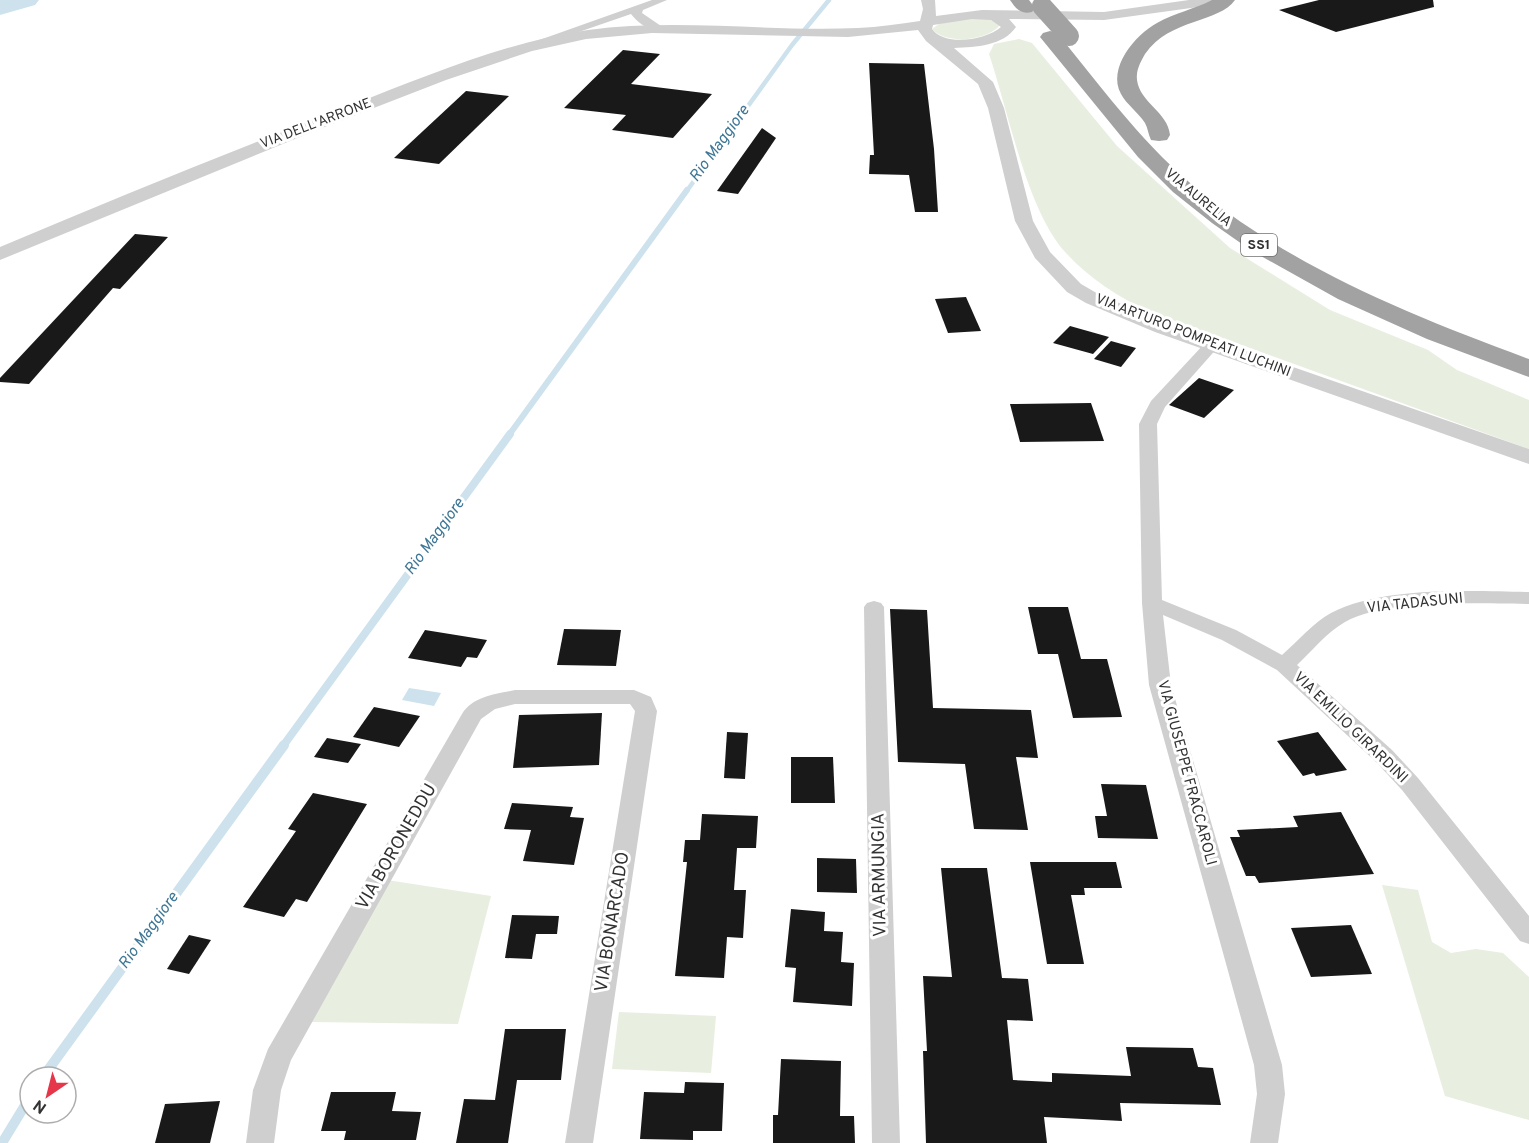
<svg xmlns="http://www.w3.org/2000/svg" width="1529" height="1143" font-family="Overpass,sans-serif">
<rect width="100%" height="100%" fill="#fff"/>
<g fill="#e8eee0">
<path d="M971 17 989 19 1000 25C987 41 946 45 932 29L939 24Z"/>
<path d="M1019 39 1032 43 1117 146 1230 248 1330 310 1428 350 1457 370 1529 400V449L1148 311C1117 296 1090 279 1066 253 1027 211 1008 110 989 54L994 44Z"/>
<polygon points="387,880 491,896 458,1024 311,1022"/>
<polygon points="1382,885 1418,890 1432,942 1451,953 1476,949 1503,953 1529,977 1529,1120 1445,1096"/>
<polygon points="619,1012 716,1016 711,1073 612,1069"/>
</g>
<polygon fill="#cde2ed" points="409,688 441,693 434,706 402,700"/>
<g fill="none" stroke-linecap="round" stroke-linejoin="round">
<polyline stroke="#cde2ed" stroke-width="4.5" points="686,192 792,45 829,0"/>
<polyline stroke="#cde2ed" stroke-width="6" points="509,435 687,190"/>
<polyline stroke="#cde2ed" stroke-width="8" points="283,746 510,434"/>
<g stroke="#cde2ed" stroke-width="10">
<polyline points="43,1077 284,745"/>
<polyline points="2,1143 30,1097"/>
</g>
<polygon fill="#cde2ed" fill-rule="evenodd" points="0,0 39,0 35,5 0,15"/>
</g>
<g fill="#191919">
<polygon points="1319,0 1433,0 1434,7 1336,32 1279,10"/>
<polygon points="623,50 660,54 631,84 712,94 673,138 612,130 626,115 564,108"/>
<polygon points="869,63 924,64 934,149 938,212 915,212 909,175 869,174 870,155 874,155"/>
<polygon points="466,91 509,96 439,164 394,158"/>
<polygon points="762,128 776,138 738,194 717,191"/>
<polygon points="135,234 168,237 120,289 113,288 29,384 0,382 0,378"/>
<polygon points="966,297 981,331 948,333 935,299"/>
<polygon points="1070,326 1109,337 1093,354 1053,343"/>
<polygon points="1111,341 1136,348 1121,367 1094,359"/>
<polygon points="1199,378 1234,390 1204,418 1169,405"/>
<polygon points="1091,403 1104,441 1020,442 1010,404"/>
<polygon points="1028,607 1068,607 1081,659 1107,659 1122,717 1073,718 1058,654 1038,654"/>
<polygon points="890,609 927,610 933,708 1031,710 1038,758 1016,757 1028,830 974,829 965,764 898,762"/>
<polygon points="564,629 621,630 616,666 557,665"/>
<polygon points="425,630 487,640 477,658 467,657 461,667 408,658"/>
<polygon points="374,707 420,716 399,747 353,737"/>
<polygon points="602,713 599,765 513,768 519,715"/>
<polygon points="727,732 748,733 745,779 724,778"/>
<polygon points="1318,732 1347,770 1316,776 1314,773 1303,776 1277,741"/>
<polygon points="327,738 361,744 348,763 314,757"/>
<polygon points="791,757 833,757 835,803 791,803"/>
<polygon points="1101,784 1146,785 1158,839 1098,838 1095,816 1107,816"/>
<polygon points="313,793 367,804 307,902 296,899 284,917 243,907 296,831 288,829"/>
<polygon points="512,803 573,807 570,817 584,818 574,865 523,861 531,830 504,829"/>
<polygon points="1341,812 1374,874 1259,883 1255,876 1246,876 1230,837 1240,837 1237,830 1298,827 1293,816"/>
<polygon points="702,814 758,816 756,848 737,848 734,890 746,890 743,938 727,937 724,978 675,976 687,862 683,862 685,840 700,840"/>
<polygon points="817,858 856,859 857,893 817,892"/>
<polygon points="1030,862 1116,862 1122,888 1084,888 1085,895 1071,895 1084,964 1047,964"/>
<polygon points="941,868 987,868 1002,978 1028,979 1033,1021 1007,1020 1013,1080 1052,1082 1052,1073 1131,1076 1126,1047 1193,1048 1198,1067 1213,1068 1221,1105 1120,1103 1122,1121 1044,1117 1047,1143 926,1143 923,1051 927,1051 923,976 952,977"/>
<polygon points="791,909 825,912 824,931 843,932 841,962 854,963 852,1006 793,1002 796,968 785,967"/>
<polygon points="512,915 559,916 557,934 536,934 532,959 505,958"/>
<polygon points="1351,925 1372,974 1311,977 1291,928"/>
<polygon points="189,935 211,940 189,974 167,969"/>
<polygon points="505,1029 566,1029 561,1080 517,1080 508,1143 456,1143 464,1099 495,1100"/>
<polygon points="781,1059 841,1061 840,1116 854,1116 855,1143 773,1143 773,1115 778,1115"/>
<polygon points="685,1082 724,1083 722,1131 693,1131 693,1140 640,1139 644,1092 684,1093"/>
<polygon points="331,1092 396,1092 392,1111 421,1112 416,1140 344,1140 346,1131 321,1131"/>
<polygon points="220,1101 210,1143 155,1143 165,1104"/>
</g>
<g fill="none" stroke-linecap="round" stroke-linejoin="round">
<g fill="#cfcfcf" fill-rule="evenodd">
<path d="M652 0H667L643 10 642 13 661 26V30C650 32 638 23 631 14L541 45H533L531 43Z"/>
<path d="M1211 341 1219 346 1165 407 1157 424 1162 600 1236 630 1282 655C1298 641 1313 623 1331 613 1382 586 1473 591 1529 592V604C1479 604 1389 598 1345 622 1327 632 1312 651 1297 665L1392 750 1418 778 1529 916V944L1520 941 1402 790 1376 762 1277 670 1222 640 1163 615 1171 685 1282 1065 1285 1094 1278 1143H1250L1257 1094 1254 1065 1149 685 1142 603 1139 424 1151 401 1205 343Z"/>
<polygon points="874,601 881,603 884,607 900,1143 872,1143 864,607 867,603"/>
<path d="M515 690H634L651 697 657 711 593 1143H565L635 711 630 704H515L495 709 481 719 291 1060 281 1090 274 1143H246L253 1090 268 1049 462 714C473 696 496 694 515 690Z"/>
</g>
<path fill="#cfcfcf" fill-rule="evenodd" d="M921 0H935L936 16 982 10 1104 12 1189 0H1227L1220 4 1104 20 1009 19 1016 27C1003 46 976 47 954 48L993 82 1004 108 1033 221 1050 252 1081 284 1100 295 1169 324 1529 449V464L1155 332 1086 303 1067 292 1035 258 1015 221 988 108 978 84 926 41 918 30 848 37 652 33 586 39 532 51 446 80 317 130 0 260V247C116 198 232 151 349 106 427 76 505 42 588 30 678 18 768 32 858 28 879 27 899 24 920 21L923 9ZM972 19 991 20 1001 27C986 40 945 47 932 29L933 25Z"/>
<g fill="#a2a2a2" fill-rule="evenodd">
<path d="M1010 0H1029L1035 8 1032 12C1021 15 1016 9 1010 0Z"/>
<path d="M1212 0H1235C1219 23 1170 18 1145 54 1140 63 1136 70 1137 80 1140 103 1168 112 1170 135L1167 140 1159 141 1151 140C1148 134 1148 128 1145 123 1138 112 1127 105 1121 94 1107 68 1135 35 1157 23 1174 13 1195 9 1212 0Z"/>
<path d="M1050 31 1057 33C1099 84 1139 139 1189 182 1287 266 1410 315 1529 359V377L1427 339 1338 299 1252 251 1212 223 1173 192 1138 157 1040 37 1043 33Z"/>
</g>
<polyline stroke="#a2a2a2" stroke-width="20" points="1042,6 1069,36"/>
</g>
<g text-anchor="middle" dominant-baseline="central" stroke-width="6" stroke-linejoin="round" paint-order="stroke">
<g font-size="14" fill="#323232" stroke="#fff">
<text transform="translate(316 124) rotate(-21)">VIA DELL'ARRONE</text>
<text transform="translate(1198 198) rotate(40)">VIA AURELIA</text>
<text transform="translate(1193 336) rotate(21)">VIA ARTURO POMPEATI LUCHINI</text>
</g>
<rect fill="#fff" stroke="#707070" stroke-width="1.5" x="1241" y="234" width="36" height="22" rx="4.5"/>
<g font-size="14" font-weight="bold" fill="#323232">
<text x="1259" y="245">SS1</text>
</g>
<g font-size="15" fill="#323232" stroke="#fff">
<text transform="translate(1415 604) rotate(-6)">VIA TADASUNI</text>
<text transform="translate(1350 728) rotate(44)">VIA EMILIO GIRARDINI</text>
<text transform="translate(1186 773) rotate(75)">VIA GIUSEPPE FRACCAROLI</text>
</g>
<g font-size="16" font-style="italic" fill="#3e7796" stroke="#fff">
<text transform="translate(720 144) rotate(-54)">Rio Maggiore</text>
<text transform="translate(435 537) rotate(-54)">Rio Maggiore</text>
<text transform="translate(149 931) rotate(-54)">Rio Maggiore</text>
</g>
<g font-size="18" fill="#323232" stroke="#fff">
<text transform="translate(397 847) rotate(-60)">VIA BORONEDDU</text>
<text transform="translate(880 875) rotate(-91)">VIA ARMUNGIA</text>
<text transform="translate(613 922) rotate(-81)">VIA BONARCADO</text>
</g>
</g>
<g transform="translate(48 1095) rotate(215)"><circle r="28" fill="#ffffff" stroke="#adadad" stroke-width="1.5"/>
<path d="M0-4.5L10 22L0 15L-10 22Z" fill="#e6374a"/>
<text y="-9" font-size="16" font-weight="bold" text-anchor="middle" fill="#323232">N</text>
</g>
</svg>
